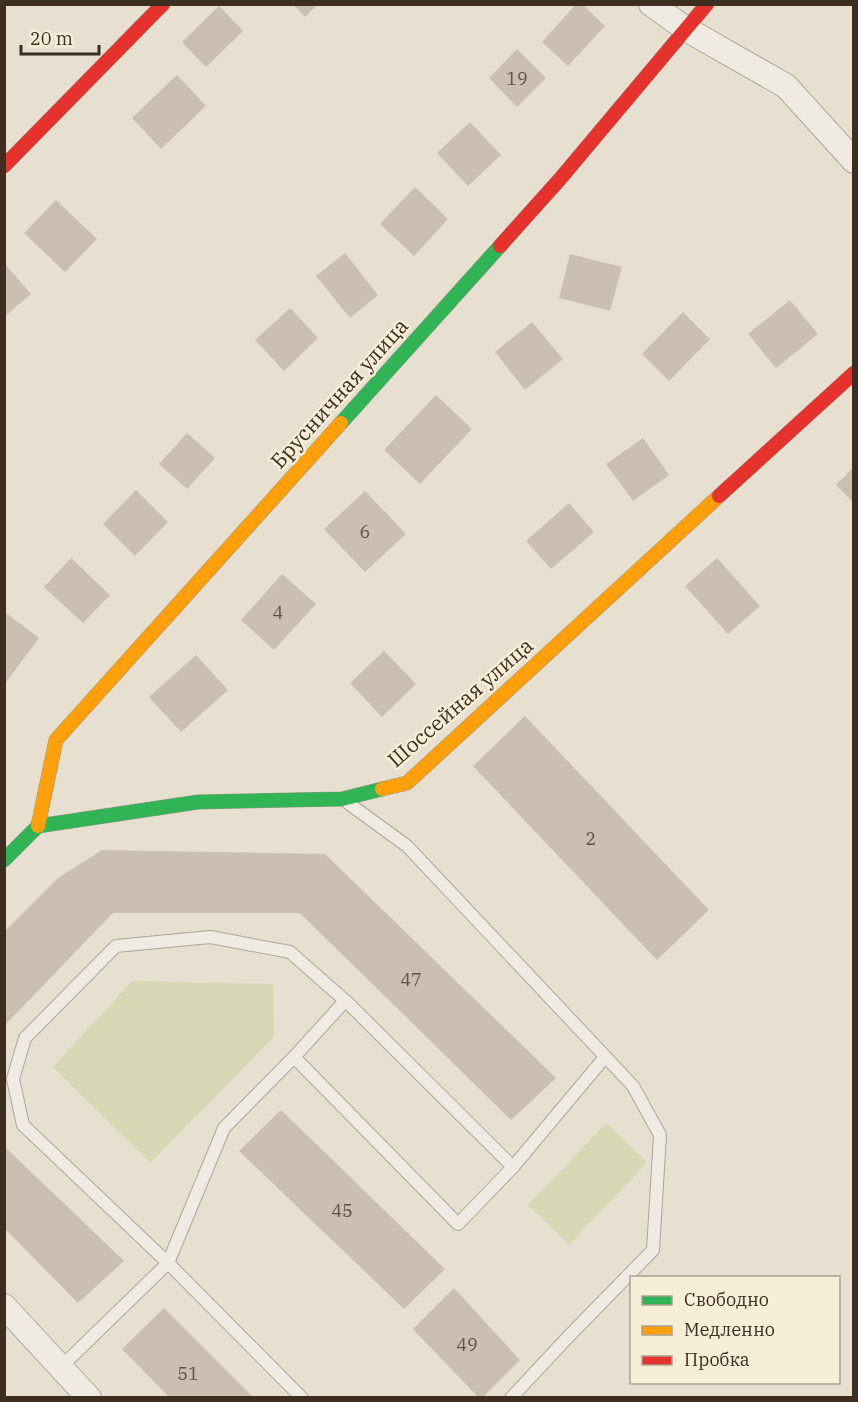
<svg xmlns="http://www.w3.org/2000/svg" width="858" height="1402" font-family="'IBM Plex Serif',serif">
<rect width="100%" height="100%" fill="#e7e0d1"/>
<g fill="#d6d7b3">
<polygon points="132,981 273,984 274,1037 150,1163 53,1067"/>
<polygon points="606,1123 647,1162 569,1245 528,1205"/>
</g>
<g fill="#cbbfb2">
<polygon points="293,4 318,4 305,17"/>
<polygon points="576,4 582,4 605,26 568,66 542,42"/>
<polygon points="219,6 243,31 206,67 182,42"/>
<polygon points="517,49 546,78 517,107 489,78"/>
<polygon points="177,75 206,106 161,149 132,118"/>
<polygon points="470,122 501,155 468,186 437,153"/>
<polygon points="415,187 448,219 414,256 380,224"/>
<polygon points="56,200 97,239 65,272 24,233"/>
<polygon points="345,253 378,295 350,318 316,276"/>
<polygon points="570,254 622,267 610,311 559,298"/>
<polygon points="4,263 31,294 4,317"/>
<polygon points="790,300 818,334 776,368 748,334"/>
<polygon points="290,308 318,338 284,371 255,340"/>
<polygon points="683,312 710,339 669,381 642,354"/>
<polygon points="532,322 563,359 525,390 495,352"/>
<polygon points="436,395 472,429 420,484 384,450"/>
<polygon points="187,433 215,458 187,489 159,464"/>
<polygon points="643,438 669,475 633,501 606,464"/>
<polygon points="854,467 854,503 836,485"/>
<polygon points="136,490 168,522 135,556 103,524"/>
<polygon points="365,491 406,534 365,572 324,529"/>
<polygon points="569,503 594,532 551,569 526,541"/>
<polygon points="71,558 110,595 83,623 44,587"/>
<polygon points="717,558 760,606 728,634 685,586"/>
<polygon points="282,574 316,604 274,650 241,620"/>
<polygon points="6,613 39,638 6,682 4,681 4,616"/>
<polygon points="384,651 416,684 382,717 350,683"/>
<polygon points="196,655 228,690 181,732 149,697"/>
<polygon points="525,716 709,910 657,960 473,766"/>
<polygon points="102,850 325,854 556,1078 511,1120 300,913 113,913 4,1026 4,932 58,878"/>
<polygon points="281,1110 445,1269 404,1309 239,1151"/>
<polygon points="4,1146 124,1261 78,1303 4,1228"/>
<polygon points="454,1288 520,1360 482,1398 479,1398 413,1329"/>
<polygon points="164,1308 254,1398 170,1398 122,1349"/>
</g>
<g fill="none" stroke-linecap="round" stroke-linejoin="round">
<defs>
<g id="lane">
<polyline points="348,803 407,846 633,1086 660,1135 653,1250 568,1337 511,1398"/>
<polyline points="294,1057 345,1001"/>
<polyline points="61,1367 168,1263 224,1128 294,1057 458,1224 513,1167 605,1057"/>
<polyline points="302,1398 168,1263 23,1125 13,1079 25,1038 116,946 210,937 290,952 350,1005 513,1167"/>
</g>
<g id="street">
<polyline points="651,4 686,29 786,86 854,161"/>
<polyline points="4,1306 89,1398"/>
</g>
<g id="fast">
<polyline points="341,423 500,246"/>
<polyline points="4,860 38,826 198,802 342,799 382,789"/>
</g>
<g id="slow">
<polyline points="382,789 407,783 719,496"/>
<polyline points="38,826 56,740 341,423"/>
</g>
<g id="jam">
<polyline points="4,166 163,4"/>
<polyline points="500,246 560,179 707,4"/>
<polyline points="719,496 854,373"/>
</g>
</defs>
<use href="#lane" stroke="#ada599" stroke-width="14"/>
<use href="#street" stroke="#ada599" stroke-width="26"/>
<use href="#fast" stroke="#9c958a" stroke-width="15"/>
<use href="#slow" stroke="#9c958a" stroke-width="15"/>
<use href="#jam" stroke="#9c958a" stroke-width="15"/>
<use href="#lane" stroke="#efebe3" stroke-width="12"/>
<use href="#street" stroke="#efebe3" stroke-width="24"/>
<use href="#fast" stroke="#30b455" stroke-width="14"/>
<use href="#slow" stroke="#ff9f0a" stroke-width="14"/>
<use href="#jam" stroke="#e5322d" stroke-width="14"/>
</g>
<g text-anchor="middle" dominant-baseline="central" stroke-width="5" stroke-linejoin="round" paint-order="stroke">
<g font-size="18" fill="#605244">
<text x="517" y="78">19</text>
<text x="365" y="531">6</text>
<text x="278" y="612">4</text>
<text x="591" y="838">2</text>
<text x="411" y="979">47</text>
<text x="342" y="1210">45</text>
<text x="467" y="1344">49</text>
<text x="188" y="1373">51</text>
</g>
<g font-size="21" fill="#3d2e20" stroke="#f7eed8">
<text transform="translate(339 393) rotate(-48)">Брусничная улица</text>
<text transform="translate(460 702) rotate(-41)">Шоссейная улица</text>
</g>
</g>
<rect width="858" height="1402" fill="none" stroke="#3d2e20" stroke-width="12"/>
<rect x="630" y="1276" width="210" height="108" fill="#f7eed8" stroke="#ada18e" stroke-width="1.5"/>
<rect x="642" y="1296" width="30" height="9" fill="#30b455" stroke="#ada18e" stroke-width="1.5"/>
<text x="684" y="1306" font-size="18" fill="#3d2e20">Свободно</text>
<rect x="642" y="1326" width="30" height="9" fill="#ff9f0a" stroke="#ada18e" stroke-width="1.5"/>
<text x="684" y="1336" font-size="18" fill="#3d2e20">Медленно</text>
<rect x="642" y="1356" width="30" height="9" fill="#e5322d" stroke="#ada18e" stroke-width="1.5"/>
<text x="684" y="1366" font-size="18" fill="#3d2e20">Пробка</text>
<path d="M21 45v9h78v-9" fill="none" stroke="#3d2e20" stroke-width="3"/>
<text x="30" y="45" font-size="18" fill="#3d2e20" stroke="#f7eed8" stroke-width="4.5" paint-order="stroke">20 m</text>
</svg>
